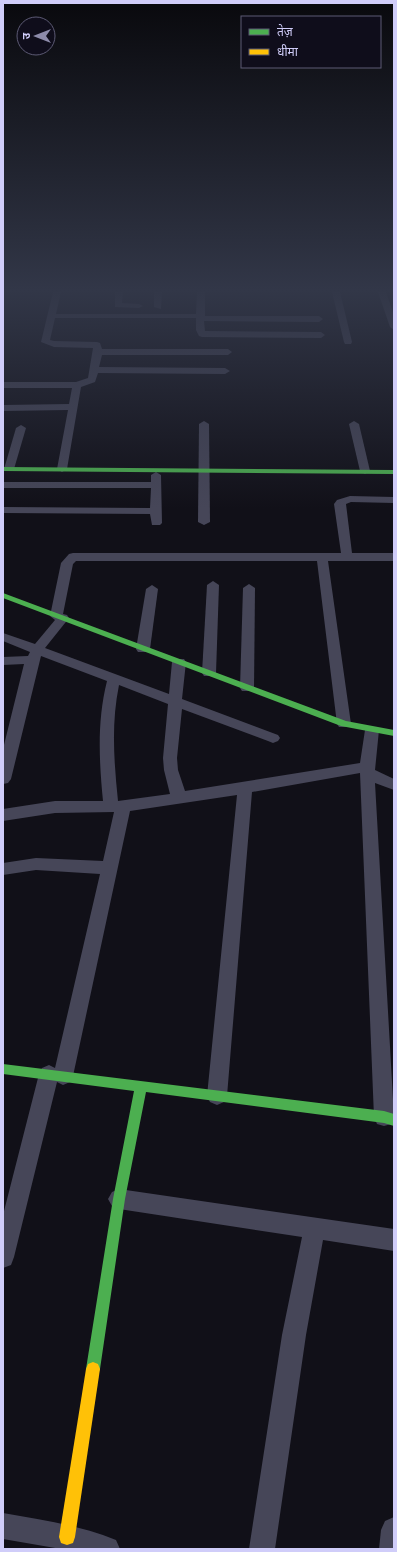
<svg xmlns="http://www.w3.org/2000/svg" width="397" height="1552" font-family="'Roboto Condensed','Noto Sans Devanagari',sans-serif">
<rect width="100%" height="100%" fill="#111018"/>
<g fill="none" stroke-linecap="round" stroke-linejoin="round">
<g fill="#464658" fill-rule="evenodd">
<polygon points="53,292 61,292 56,314 196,314 197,292 205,292 205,316 319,316 323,319 319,322 204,321 205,331 321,332 325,335 321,338 202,337 199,336 196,330 196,318 55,318 50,340 54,341 97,342 100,343 102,349 228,349 232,352 228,355 102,355 99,367 225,368 230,371 225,374 98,373 95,382 81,387 67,469 62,472 57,469 68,410 3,411 3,405 69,404 72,388 3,388 3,382 76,382 88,378 93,348 54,347 41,342"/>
<polygon points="115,292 123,292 122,303 139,304 143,306 139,308 115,307"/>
<polygon points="154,292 162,292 161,309 154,307"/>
<polygon points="332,292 340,292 352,342 351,344 345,344 344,342"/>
<polygon points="378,292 386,292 394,315 394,330 390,327"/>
<polygon points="204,421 209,424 210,522 204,525 198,522 199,424"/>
<polygon points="354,421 359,424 370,471 365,474 360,471 349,424"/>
<polygon points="21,425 26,428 14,469 13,471 5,471 4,469 16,428"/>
<polygon points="156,472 161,475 162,523 160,525 152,525 150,514 3,513 3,507 150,508 151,488 3,488 3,482 151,482 151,475"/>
<path d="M350 496 394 497V503L351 502 346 504 352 553H394V561H328L351 724 349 727H339L337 724 317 561H76L73 564 63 614 67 615 69 618 45 648 169 694 172 662 174 659H184L186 662 182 699 278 735 280 738 278 741 273 743 268 741 182 709 177 758 178 770 185 791 360 763 365 730 367 727H377L379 730 375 770 394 779V790L375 783 394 1117 391 1124 384 1126 377 1124 374 1117 360 773 252 792 227 1096 224 1102 217 1105 210 1102 207 1096 237 795 130 811 73 1076 70 1082 63 1085 57 1082 14 1257 11 1265 3 1268V1215L39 1074 42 1068 49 1065 55 1068 100 874 36 870 3 875V863L36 858 103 861 114 812 55 813 3 821V809L55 801H103C99 760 97 721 107 681L41 656 11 779 8 783 3 784V749L24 664 3 665V657L28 656 30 652 3 641V633L35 644 55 620 50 616 61 563 69 554 73 553H341L334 504 337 500ZM119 685 168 704 163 758 164 770 170 794 118 801C114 762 111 724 119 685Z"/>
<polygon points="213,581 219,585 216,673 214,676 204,676 202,673 207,585"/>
<polygon points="249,584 255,588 254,688 252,691 242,691 240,688 243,588"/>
<polygon points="152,585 158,589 150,649 148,652 138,652 136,649 146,589"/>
<polygon points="119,1189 394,1229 394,1251 323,1240 306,1335 275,1549 249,1549 282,1335 302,1237 119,1209 112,1206 108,1199 112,1192"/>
<path d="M3 1513C41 1520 80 1525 116 1540L120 1549H61L3 1539Z"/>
<polygon points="394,1517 394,1549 379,1549 381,1530 385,1521"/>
</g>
<g fill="#4caf50" fill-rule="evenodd">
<polygon points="3,467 394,470 394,474 3,471"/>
<polygon points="3,593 346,721 394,730 394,736 341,726 3,598"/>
<polygon points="3,1064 384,1111 394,1114 394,1126 384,1123 146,1092 125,1199 100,1369 98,1374 93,1376 88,1374 86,1369 113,1199 134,1091 3,1074"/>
</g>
<polygon fill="#ffc107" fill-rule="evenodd" points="93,1362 98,1364 100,1369 75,1537 73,1543 67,1545 61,1543 59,1537 86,1369 88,1364"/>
</g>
<linearGradient id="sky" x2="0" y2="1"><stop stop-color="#09090d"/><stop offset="0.57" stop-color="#323748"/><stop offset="1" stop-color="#323748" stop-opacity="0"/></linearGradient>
<rect width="397" height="509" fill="url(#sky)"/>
<rect width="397" height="1552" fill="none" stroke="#d0cdf9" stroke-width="8"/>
<rect x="241" y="16" width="140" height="52" fill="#0f0d1b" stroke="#5c5a74"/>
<rect x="249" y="29" width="20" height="6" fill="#4caf50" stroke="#5c5a74"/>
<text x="277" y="36" font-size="12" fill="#d0cdf9">तेज़</text>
<rect x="249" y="49" width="20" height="6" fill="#ffc107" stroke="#5c5a74"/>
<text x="277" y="56" font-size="12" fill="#d0cdf9">धीमा</text>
<g transform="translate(36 36) rotate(270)"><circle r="19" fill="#0f0d1b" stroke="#5c5a74"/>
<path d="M0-3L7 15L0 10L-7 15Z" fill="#8d8baa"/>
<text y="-6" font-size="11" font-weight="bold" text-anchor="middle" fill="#d0cdf9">उ</text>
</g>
</svg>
